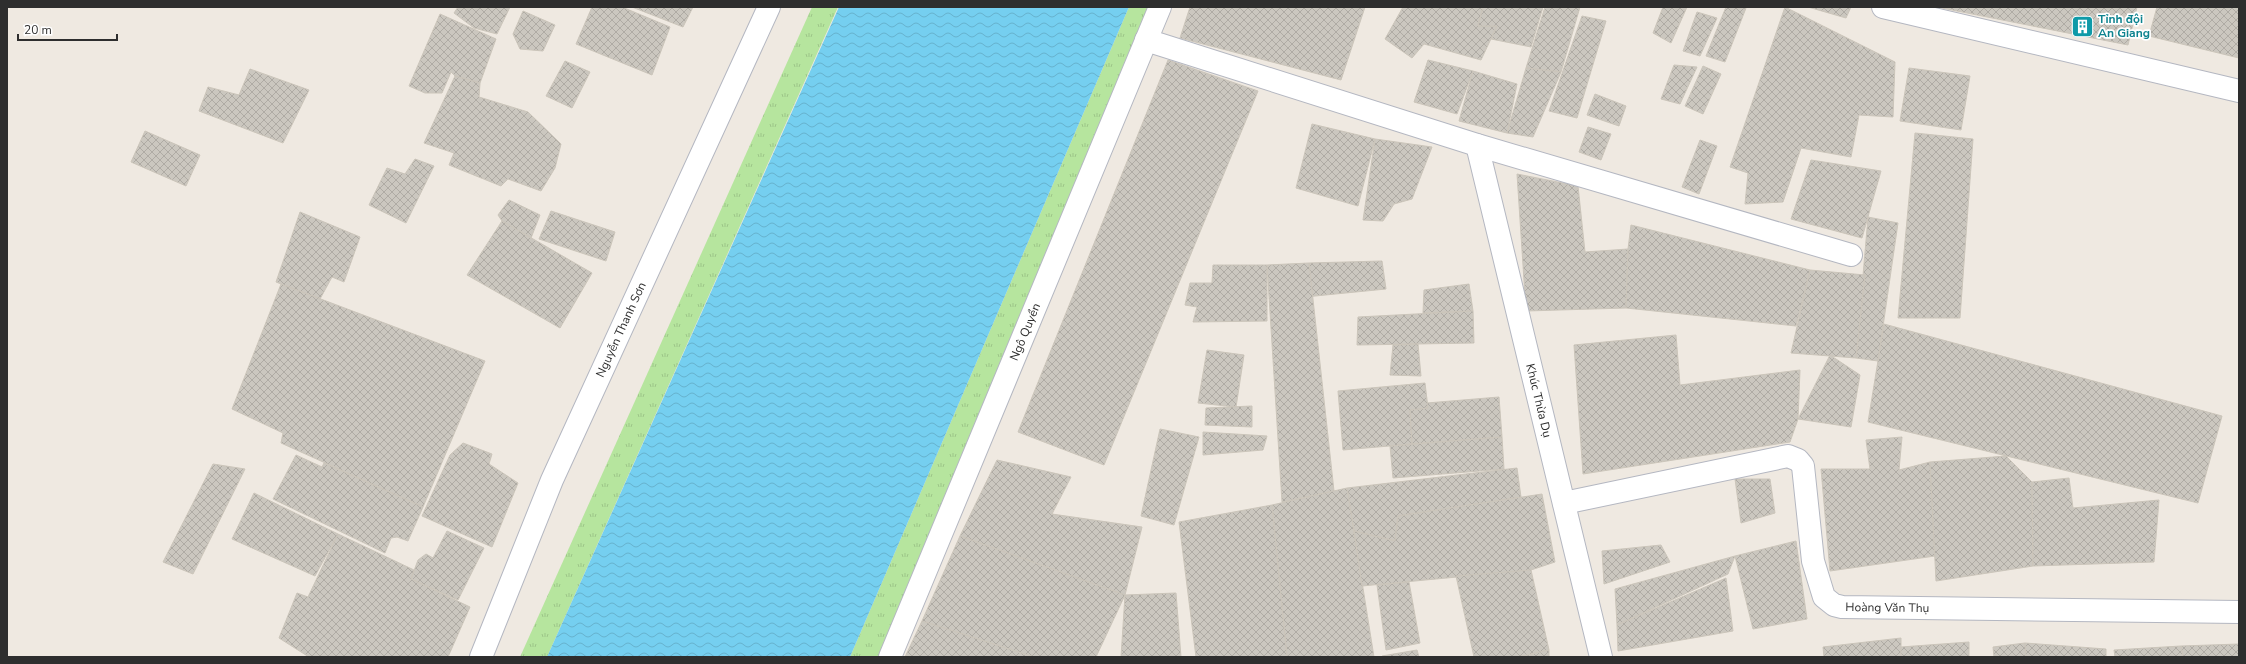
<svg xmlns="http://www.w3.org/2000/svg" width="2246" height="664" font-family="'Nunito Sans',sans-serif">
<defs>
<pattern id="grass-tufts" width="24" height="20" patternUnits="userSpaceOnUse"><rect width="24" height="20" fill="#b6e59e"/><path d="M3 7l-1-3M5 7V3M7 7l1-3M15 17l-1-3M17 17v-4M19 17l1-3" fill="none" stroke="#9dc588"/></pattern>
<pattern id="water-waves" width="16" height="10" patternUnits="userSpaceOnUse"><rect width="16" height="10" fill="#75cff0"/><path d="M0 5q4-4 8 0t8 0" fill="none" stroke="#66b2ce"/></pattern>
<pattern id="building-cross-hatch" width="8" height="8" patternUnits="userSpaceOnUse"><rect width="8" height="8" fill="#cbc7bf"/><path d="M0 0l8 8M0 8l8-8" fill="none" stroke="#afaba4"/></pattern>
</defs>
<rect width="100%" height="100%" fill="#efe9e1"/>
<g fill="url(#grass-tufts)">
<polygon points="812,7 838,7 547,657 520,657"/>
<polygon points="1129,7 1156,7 878,657 850,657"/>
</g>
<polygon fill="url(#water-waves)" points="839,7 1129,7 850,657 547,657"/>
<g fill="url(#building-cross-hatch)" stroke="#cbc5ba">
<polygon points="458,7 510,7 497,34 474,28 454,13"/>
<polygon points="592,7 622,7 670,27 652,75 576,44"/>
<polygon points="632,7 693,7 683,27"/>
<polygon points="1190,7 1365,7 1341,80 1180,38"/>
<polygon points="1403,7 1483,7 1478,26 1497,26 1481,60 1424,44 1412,58 1385,39"/>
<polygon points="1483,7 1543,7 1531,47 1491,39 1497,26 1478,26"/>
<polygon points="1545,7 1580,7 1561,72 1526,68"/>
<polygon points="1663,7 1687,7 1671,43 1653,33"/>
<polygon points="1726,7 1746,8 1725,62 1706,56"/>
<polygon points="1785,7 1895,62 1893,117 1859,115 1851,157 1801,148 1783,202 1745,204 1748,173 1730,167"/>
<polygon points="1808,7 1851,7 1846,18"/>
<polygon points="1937,7 2137,7 2128,45"/>
<polygon points="2157,7 2239,7 2239,58 2149,36"/>
<polygon points="523,11 555,25 543,51 520,49 513,34"/>
<polygon points="1697,12 1717,18 1700,56 1683,51"/>
<polygon points="440,14 496,39 480,83 455,76 451,72 442,93 425,93 409,86"/>
<polygon points="1582,16 1606,21 1577,118 1549,111"/>
<polygon points="1168,60 1258,91 1104,465 1018,432"/>
<polygon points="1428,60 1473,71 1457,114 1414,102"/>
<polygon points="565,61 590,72 572,108 546,96"/>
<polygon points="1674,65 1697,67 1680,104 1661,99"/>
<polygon points="1703,66 1721,74 1703,114 1685,106"/>
<polygon points="1526,68 1561,72 1533,137 1507,133"/>
<polygon points="1909,68 1970,76 1961,130 1900,121"/>
<polygon points="250,69 309,90 283,143 199,111 208,87 239,95"/>
<polygon points="1473,71 1517,84 1507,133 1459,121"/>
<polygon points="455,76 480,83 479,97 528,112 561,144 555,168 541,191 508,179 501,186 449,165 454,153 424,143"/>
<polygon points="1595,94 1626,106 1619,126 1587,115"/>
<polygon points="1312,124 1375,139 1358,206 1296,188"/>
<polygon points="1588,127 1611,134 1601,160 1579,152"/>
<polygon points="145,131 200,155 186,186 131,162"/>
<polygon points="1915,133 1973,139 1960,318 1898,318"/>
<polygon points="1375,139 1432,147 1412,199 1394,204 1383,221 1363,220"/>
<polygon points="1700,140 1717,146 1699,194 1682,187"/>
<polygon points="415,159 434,166 406,223 369,205 387,168 405,174"/>
<polygon points="1811,160 1881,171 1862,238 1791,219"/>
<polygon points="1517,174 1578,186 1585,252 1628,249 1626,308 1526,311"/>
<polygon points="509,200 540,215 531,238 502,221 498,215"/>
<polygon points="551,211 615,232 606,261 539,239"/>
<polygon points="300,212 360,237 344,282 332,277 320,299 276,282"/>
<polygon points="1868,217 1898,223 1878,361 1856,358"/>
<polygon points="502,221 592,273 560,328 467,275"/>
<polygon points="1631,225 1810,270 1796,326 1626,308 1628,249"/>
<polygon points="1382,261 1386,289 1305,297 1309,263"/>
<polygon points="1309,263 1334,491 1282,502 1267,265"/>
<polygon points="1213,265 1267,265 1267,321 1193,322 1197,307 1185,305 1190,283 1212,283"/>
<polygon points="1810,270 1865,275 1856,358 1791,353"/>
<polygon points="281,284 485,361 423,507 281,443 283,433 232,409"/>
<polygon points="1469,284 1473,311 1423,313 1424,290"/>
<polygon points="1473,311 1474,343 1357,345 1358,317"/>
<polygon points="1884,324 2222,416 2198,503 1868,422"/>
<polygon points="1676,335 1680,385 1800,370 1798,419 1790,442 1583,474 1574,345"/>
<polygon points="1418,344 1421,376 1390,375 1393,345"/>
<polygon points="1207,350 1244,355 1236,407 1198,403"/>
<polygon points="1830,355 1860,375 1851,427 1798,419"/>
<polygon points="1425,383 1428,408 1410,410 1412,444 1343,450 1338,391"/>
<polygon points="1499,397 1502,437 1412,444 1410,410 1428,408 1427,403"/>
<polygon points="1252,406 1252,427 1205,425 1206,408"/>
<polygon points="1160,429 1199,437 1174,525 1141,516"/>
<polygon points="1203,432 1267,436 1263,450 1203,455"/>
<polygon points="1502,437 1504,469 1393,478 1390,446"/>
<polygon points="1902,437 1899,470 1930,462 1935,556 1830,571 1821,469 1870,469 1866,440"/>
<polygon points="463,443 492,454 489,464 518,483 492,547 422,516 450,455"/>
<polygon points="296,455 322,467 324,463 423,507 408,541 397,537 391,538 385,553 273,499"/>
<polygon points="2006,456 2032,482 2033,566 1936,581 1930,462"/>
<polygon points="997,460 1071,477 1052,514 1142,527 1125,595 960,536"/>
<polygon points="213,464 245,469 193,574 163,562"/>
<polygon points="1517,468 1521,497 1398,516 1395,541 1354,531 1347,488"/>
<polygon points="2069,478 2073,508 2159,500 2154,562 2033,566 2032,482"/>
<polygon points="1735,479 1770,479 1775,513 1741,523"/>
<polygon points="1347,488 1374,657 1287,657 1272,505"/>
<polygon points="254,493 338,534 315,576 232,539"/>
<polygon points="1542,494 1555,562 1531,570 1362,586 1354,531 1395,541 1398,516"/>
<polygon points="1272,505 1287,657 1196,657 1179,522"/>
<polygon points="447,531 484,548 458,600 411,579 418,560 426,554 433,558"/>
<polygon points="338,534 414,570 411,579 470,607 448,657 309,657 279,638 297,593 308,597"/>
<polygon points="960,536 1125,595 1096,657 1034,657 922,621"/>
<polygon points="1796,541 1807,619 1753,629 1735,556"/>
<polygon points="1661,545 1670,562 1604,584 1602,551"/>
<polygon points="1735,556 1728,574 1617,625 1615,589"/>
<polygon points="1531,570 1549,650 1519,657 1474,657 1456,576"/>
<polygon points="1726,578 1733,631 1618,651 1617,625"/>
<polygon points="1409,582 1420,643 1386,650 1377,585"/>
<polygon points="1176,593 1181,657 1121,657 1125,595"/>
<polygon points="922,621 1034,657 905,657"/>
<polygon points="1901,638 1901,657 1824,657 1823,647"/>
<polygon points="1969,642 1969,657 1901,657 1901,647"/>
<polygon points="2025,643 2026,657 1994,657 1993,647"/>
<polygon points="2025,643 2106,649 2106,657 2026,657"/>
<polygon points="2239,644 2239,657 2183,657 2181,646"/>
<polygon points="2181,646 2183,657 2115,657 2114,650"/>
<polygon points="1417,650 1419,657 1382,657 1382,656"/>
<polygon points="1549,650 1549,657 1519,657"/>
</g>
<g fill="none" stroke-linecap="round" stroke-linejoin="round">
<defs>
<g id="minor">
<polyline points="1883,7 2239,91"/>
<polyline points="1146,40 1477,145 1851,255"/>
<path id="s1" d="M1477 145 1601 657"/>
<path id="s2" d="M1564 503 1788 456 1798 460 1803 466 1813 561 1824 597 1834 605 1842 607 2239 612"/>
<path id="s3" d="M481 657 552 480 769 7"/>
<path id="s4" d="M890 657 1160 7"/>
</g>
</defs>
<use href="#minor" stroke="#b4b7c1" stroke-width="24"/>
<use href="#minor" stroke="#fff" stroke-width="22"/>
</g>
<defs>
<symbol id="building-square" viewBox="-11 -11 22 22"><rect x="-9" y="-9" width="18" height="18" rx="4" fill="#0f9aa8" stroke="#fff"/><path d="M-4-6H4V6H1V3H-1V6H-4ZM-2.5-4.3h1.7v1.8h-1.7ZM.8-4.3h1.7v1.8H.8ZM-2.5-1h1.7V.8h-1.7ZM.8-1h1.7V.8H.8Z" fill="#fff"/></symbol>
</defs>
<g fill-rule="evenodd">
<use href="#building-square" x="2070" y="14" width="25" height="25"/>
</g>
<g text-anchor="middle" dominant-baseline="central" stroke-width="3.5" stroke-linejoin="round" paint-order="stroke">
<g font-size="12" font-weight="bold" fill="#0d838f" stroke="#fff" text-anchor="start">
<text x="2098" y="19">Tỉnh đội<tspan x="2098" dy="14">An Giang</tspan></text>
</g>
<g font-size="12" fill="#2e2e2e" stroke="#fff">
<text stroke="none"><textPath href="#s3" startOffset="356">Nguyễn Thanh Sơn</textPath></text>
<text stroke="none"><textPath href="#s4" startOffset="352">Ngô Quyền</textPath></text>
<text stroke="none"><textPath href="#s1" startOffset="263">Khúc Thừa Dụ</textPath></text>
<text stroke="none"><textPath href="#s2" startOffset="447">Hoàng Văn Thụ</textPath></text>
</g>
</g>
<rect width="2246" height="664" fill="none" stroke="#2e2e2e" stroke-width="16"/>
<path d="M18 34v6h99v-6" fill="none" stroke="#2e2e2e" stroke-width="2"/>
<text x="24" y="34" font-size="12" fill="#2e2e2e" stroke="#ffffff" stroke-width="3" paint-order="stroke">20 m</text>
</svg>
